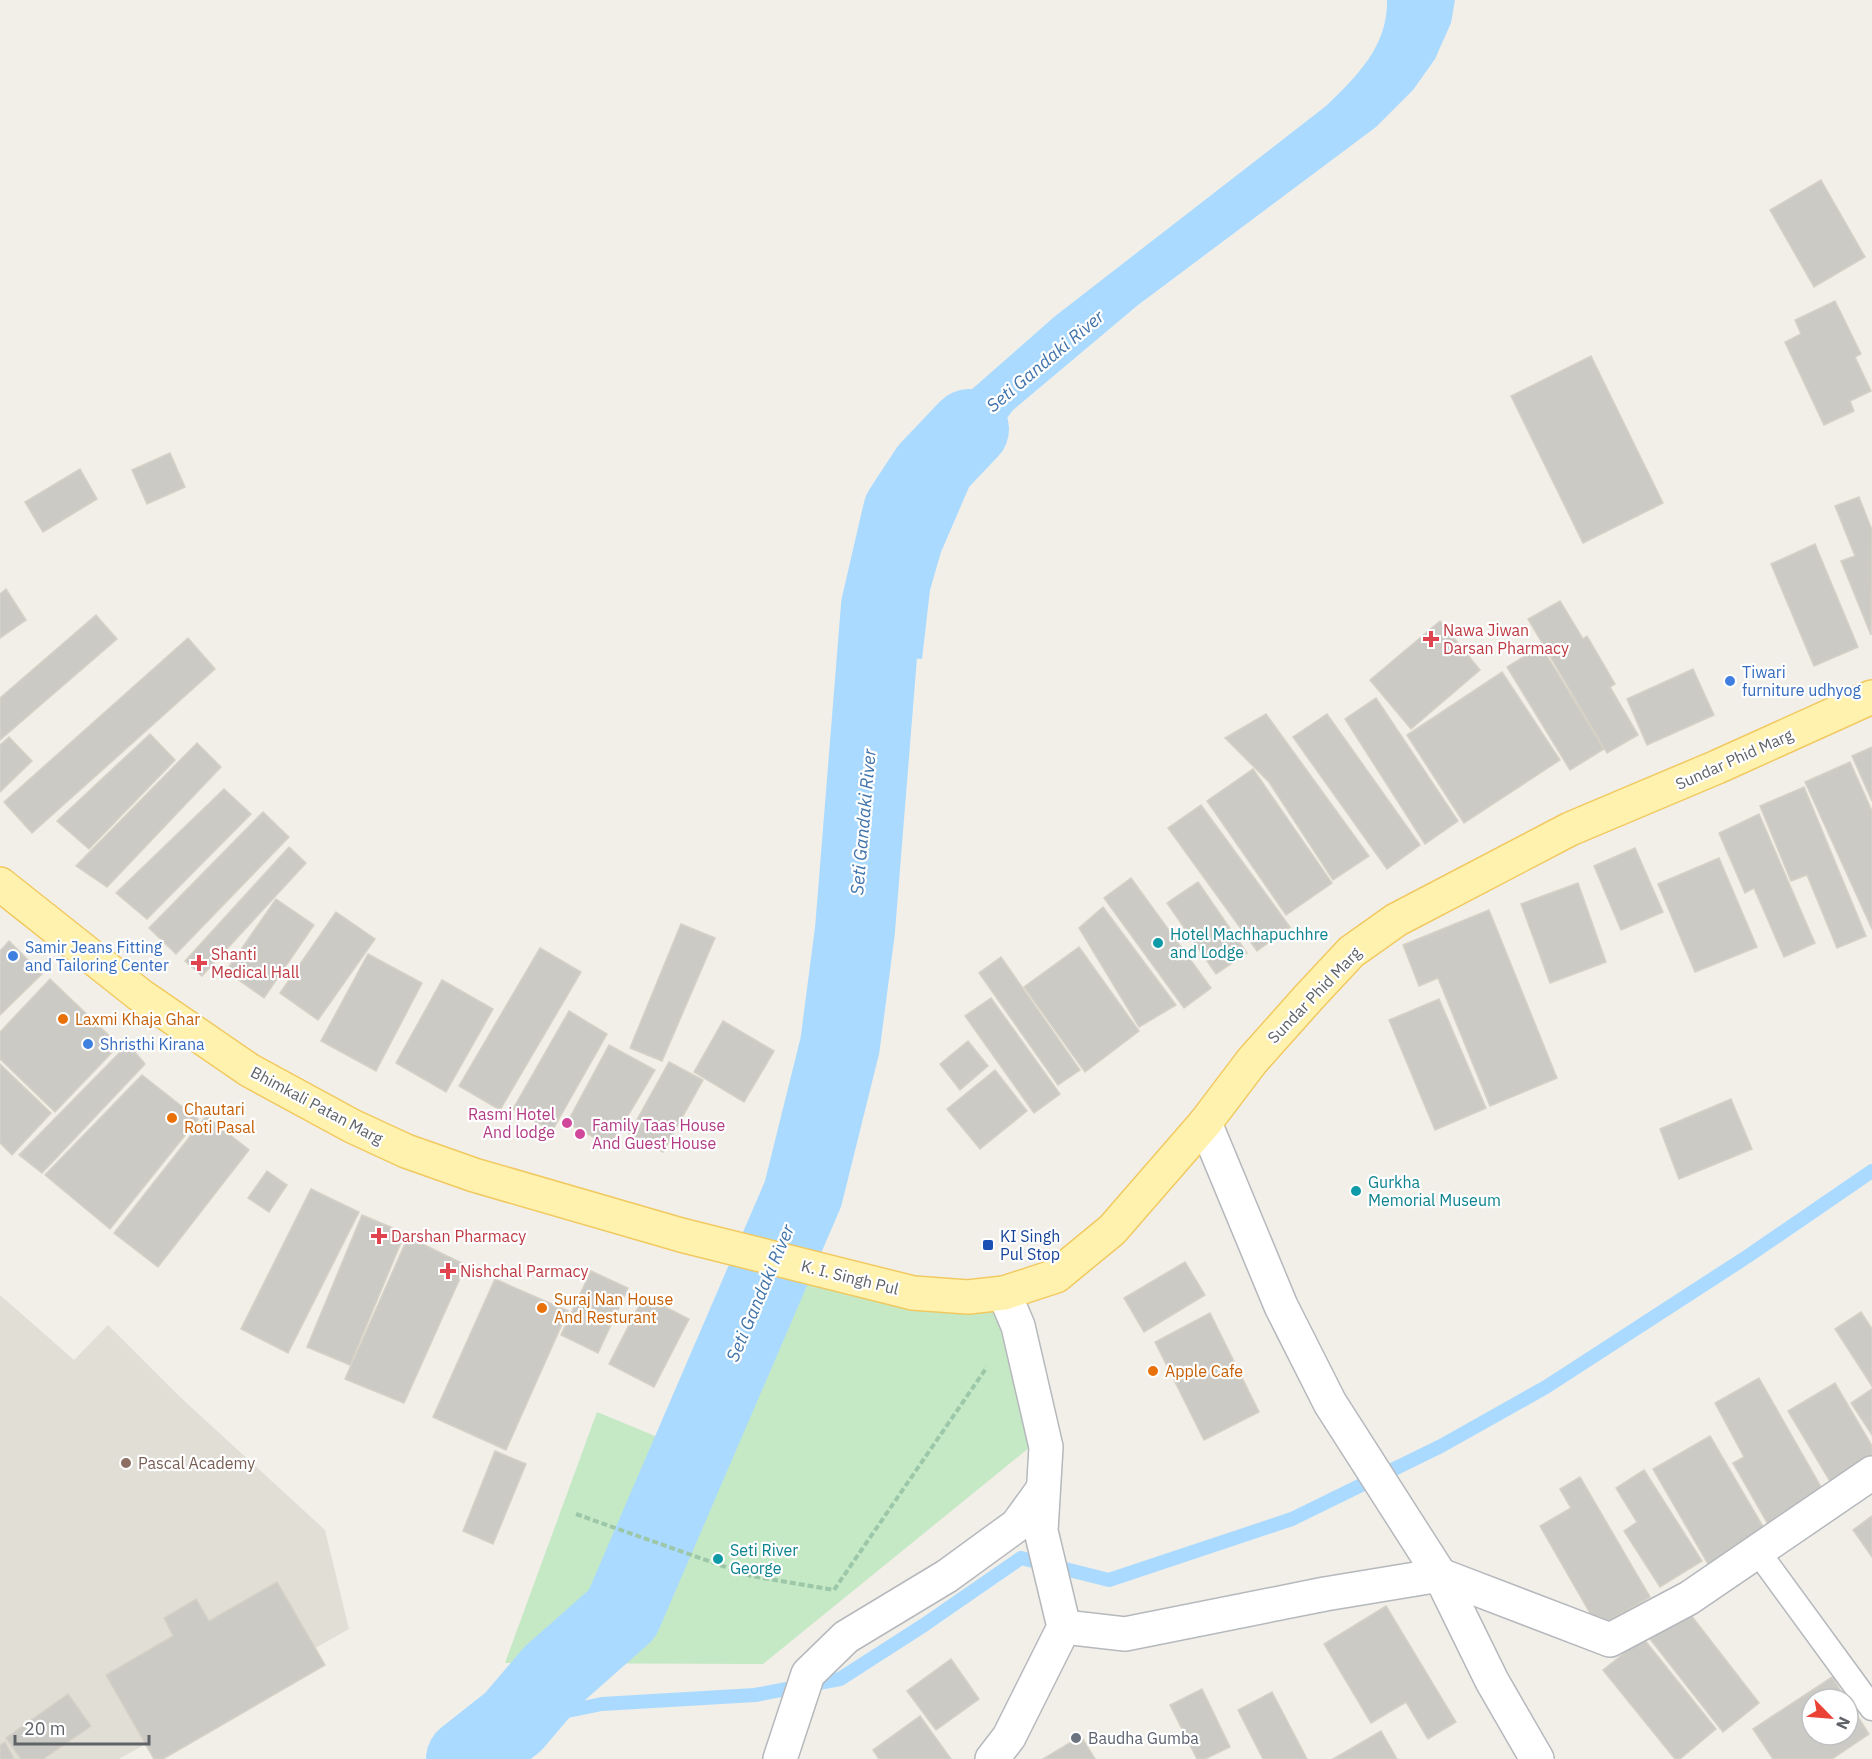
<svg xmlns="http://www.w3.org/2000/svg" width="1872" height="1759" font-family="'IBM Plex Sans',sans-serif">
<rect width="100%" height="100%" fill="#f1efe8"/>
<polygon fill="#e1ded6" points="0,1295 74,1360 108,1325 179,1396 325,1530 349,1629 119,1759 0,1759"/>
<polygon fill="#c5e8c5" points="771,1280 1009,1310 1035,1443 763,1664 505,1663 597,1412 701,1455"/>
<path fill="#aadaff" d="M1387 0H1455L1451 23 1435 59 1413 90 1376 127 1138 305 1013 410 998 430 979 464 941 552 930 590 922 659 886 657 907 473 915 448 954 405 1054 317 1326 106C1357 76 1388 46 1387 0Z"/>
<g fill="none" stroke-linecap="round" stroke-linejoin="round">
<polyline stroke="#aadaff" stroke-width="14" points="513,1722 602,1704 755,1695 840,1679 924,1625 1021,1558 1109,1580 1292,1519 1441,1446 1546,1387 1748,1256 1872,1171"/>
<polyline stroke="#aadaff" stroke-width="80" points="466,1759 513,1722 553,1675 622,1614 803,1194 840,1045 855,930 881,606 903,511 930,470 969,429"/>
</g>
<g fill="#cccac5" stroke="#d6d1c6" stroke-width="1.5">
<polygon points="1821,180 1865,257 1814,287 1770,210"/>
<polygon points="1835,301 1861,354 1855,357 1871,391 1850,401 1854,411 1824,425 1785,342 1801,334 1795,320"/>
<polygon points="1591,356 1663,503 1583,543 1511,396"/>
<polygon points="170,453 185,487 147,504 132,470"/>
<polygon points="80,469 97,499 43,532 25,502"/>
<polygon points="1859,497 1872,530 1871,635 1841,561 1855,556 1835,506"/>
<polygon points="1815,544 1858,647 1814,666 1771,564"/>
<polygon points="6,589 26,620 0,638 0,594"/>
<polygon points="1560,601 1583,639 1587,636 1615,684 1610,687 1638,735 1607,753 1528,619"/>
<polygon points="96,615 117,639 0,740 0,698"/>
<polygon points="1440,621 1480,670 1411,729 1370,680"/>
<polygon points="188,638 215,669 32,833 4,802"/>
<polygon points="1541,646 1604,749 1570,770 1507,667"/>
<polygon points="1693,669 1714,715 1647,745 1627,699"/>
<polygon points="1502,672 1560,760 1464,823 1407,735"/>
<polygon points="1376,698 1458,821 1425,844 1345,719"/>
<polygon points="1266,714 1369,856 1333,880 1269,782 1225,738"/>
<polygon points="1327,714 1420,845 1387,869 1293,737"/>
<polygon points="150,734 175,760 89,849 57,821"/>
<polygon points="9,737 32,761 0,792 0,745"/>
<polygon points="197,743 221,767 107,887 76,866"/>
<polygon points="1872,747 1872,801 1852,756"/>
<polygon points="1850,762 1872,811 1872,929 1805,782"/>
<polygon points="1253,769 1332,883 1286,915 1207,801"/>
<polygon points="1804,787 1866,936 1837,948 1807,875 1791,881 1760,806"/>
<polygon points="224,789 251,814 147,919 116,893"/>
<polygon points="1201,805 1290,927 1257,951 1168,828"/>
<polygon points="263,812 289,837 176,954 149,928"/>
<polygon points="1759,814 1815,943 1784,957 1754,888 1745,893 1719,833"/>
<polygon points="289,847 306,863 202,976 185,961"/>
<polygon points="1635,848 1663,912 1621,930 1594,866"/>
<polygon points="1719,858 1757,947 1695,972 1658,884"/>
<polygon points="1131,878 1211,988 1184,1008 1104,898"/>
<polygon points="1198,882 1247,953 1216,974 1167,903"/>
<polygon points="1578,883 1606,962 1550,983 1521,904"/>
<polygon points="276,899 314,925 264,998 226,971"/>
<polygon points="1103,907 1176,1005 1139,1027 1079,928"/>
<polygon points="1489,910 1557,1078 1490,1106 1438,978 1419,986 1403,945"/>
<polygon points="336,912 375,939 318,1020 280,993"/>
<polygon points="681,924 715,938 662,1061 630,1048"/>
<polygon points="9,941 42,974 0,1015 0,951"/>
<polygon points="1079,947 1139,1031 1085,1072 1024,987"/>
<polygon points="540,948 581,972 500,1110 459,1086"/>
<polygon points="368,954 422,983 376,1071 321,1041"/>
<polygon points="1001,957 1080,1070 1058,1085 979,973"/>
<polygon points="50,979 119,1045 55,1112 0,1059 0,1032"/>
<polygon points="442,980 493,1009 446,1092 396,1063"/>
<polygon points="991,998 1060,1094 1034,1113 965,1016"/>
<polygon points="1439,999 1486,1108 1435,1130 1389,1020"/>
<polygon points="569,1011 607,1034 552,1131 513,1109"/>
<polygon points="723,1021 774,1051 744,1102 694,1072"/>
<polygon points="968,1041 988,1066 960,1090 940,1064"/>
<polygon points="128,1044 145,1064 42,1173 19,1155"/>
<polygon points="609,1045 655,1070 610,1146 567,1123"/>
<polygon points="669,1062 703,1080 663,1152 629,1134"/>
<polygon points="0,1064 51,1113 12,1155 0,1143"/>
<polygon points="995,1070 1027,1111 980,1149 947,1109"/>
<polygon points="142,1075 198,1119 110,1229 45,1175"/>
<polygon points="1731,1099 1752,1149 1679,1179 1660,1129"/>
<polygon points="206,1116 249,1150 158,1267 114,1233"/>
<polygon points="267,1171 287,1185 269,1212 248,1198"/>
<polygon points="311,1189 359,1212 288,1353 241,1329"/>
<polygon points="362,1215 405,1233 350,1365 307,1347"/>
<polygon points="408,1237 466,1265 404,1403 345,1379"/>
<polygon points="1185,1262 1205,1295 1144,1332 1124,1298"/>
<polygon points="591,1271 628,1288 598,1353 561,1335"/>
<polygon points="495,1279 568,1311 506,1450 433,1417"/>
<polygon points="644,1296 689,1319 654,1387 609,1364"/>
<polygon points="1861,1312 1872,1329 1872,1386 1835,1329"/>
<polygon points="1210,1313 1259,1412 1204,1440 1155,1342"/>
<polygon points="1759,1378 1825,1494 1769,1526 1733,1463 1744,1457 1715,1403"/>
<polygon points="1835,1383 1872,1446 1872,1459 1831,1483 1788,1411"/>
<polygon points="1872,1389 1872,1435 1851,1403"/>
<polygon points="1710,1436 1765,1530 1708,1564 1653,1469"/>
<polygon points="495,1451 526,1464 493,1544 463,1531"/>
<polygon points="1644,1470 1702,1561 1660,1587 1624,1531 1637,1522 1616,1488"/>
<polygon points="1580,1477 1650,1597 1598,1627 1540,1526 1571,1508 1560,1489"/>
<polygon points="1872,1516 1872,1557 1853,1530"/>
<polygon points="277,1582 325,1665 163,1759 154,1759 106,1675 173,1636 164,1618 196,1599 209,1621"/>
<polygon points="1386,1606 1456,1722 1428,1739 1406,1702 1371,1723 1324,1644"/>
<polygon points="1687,1610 1759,1703 1723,1732 1650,1639"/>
<polygon points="1643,1638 1716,1729 1680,1759 1675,1759 1603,1670"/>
<polygon points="951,1659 979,1699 936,1730 907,1691"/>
<polygon points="1832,1677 1846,1699 1812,1699 1812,1735 1848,1735 1848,1701 1869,1734 1832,1759 1773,1759 1753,1729"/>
<polygon points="1202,1689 1230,1747 1205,1759 1197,1759 1170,1705"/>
<polygon points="1272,1692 1307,1759 1263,1759 1238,1710"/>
<polygon points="68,1694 91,1726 43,1759 21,1759 6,1738"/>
<polygon points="920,1716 951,1759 879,1759 873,1750"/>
<polygon points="1381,1731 1397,1759 1333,1759"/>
<polygon points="1081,1736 1095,1759 1043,1759"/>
<polygon points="5,1742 14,1759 0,1759 0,1745"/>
</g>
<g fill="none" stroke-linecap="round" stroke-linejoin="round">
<defs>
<polyline id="service" points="1758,1552 1872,1708"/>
<g id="minor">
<polyline points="1205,1123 1281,1306 1330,1403 1440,1575 1492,1681 1537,1759"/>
<polyline points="1064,1627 1125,1634 1325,1594 1440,1575 1610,1640 1689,1598 1872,1473"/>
<polyline points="780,1759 808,1674 846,1637 947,1576 1017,1525 1043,1489"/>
<polyline points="992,1759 1009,1737 1064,1627 1041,1531 1046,1447 1018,1326 1004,1293"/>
</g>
<polyline id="primary" points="0,884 140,995 249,1070 352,1126 406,1151 474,1175 681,1235 913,1293 968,1297 1004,1293 1056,1276 1112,1230 1205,1123 1252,1061 1309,997 1351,952 1396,920 1570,829 1717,767 1872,697"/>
</defs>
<use href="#service" stroke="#b5b8bc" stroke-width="27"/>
<use href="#minor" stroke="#b5b8bc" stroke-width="36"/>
<use href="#primary" stroke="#f2c960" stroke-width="36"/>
<polyline stroke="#9cc7a9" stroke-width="4" stroke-dasharray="6 3" stroke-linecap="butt" points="576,1514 751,1576 834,1590 987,1367"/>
<use href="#service" stroke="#fff" stroke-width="24"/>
<use href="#minor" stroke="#fff" stroke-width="33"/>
<use href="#primary" stroke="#fff2af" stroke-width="33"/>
</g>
<g fill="#e0444e" stroke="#fff" stroke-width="2">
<path d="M1428 630h6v6h6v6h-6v6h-6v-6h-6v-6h6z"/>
<path d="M196 954h6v6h6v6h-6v6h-6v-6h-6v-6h6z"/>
<path d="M376 1227h6v6h6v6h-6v6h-6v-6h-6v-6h6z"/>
<path d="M445 1262h6v6h6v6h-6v6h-6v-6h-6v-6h6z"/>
</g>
<g fill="#3f7fe0" stroke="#fff" stroke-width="2">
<circle cx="1730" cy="681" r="6"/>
<circle cx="13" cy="956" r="6"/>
<circle cx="88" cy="1044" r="6"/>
</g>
<g fill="#0f9aa8" stroke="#fff" stroke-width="2">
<circle cx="1158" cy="943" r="6"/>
<circle cx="1356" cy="1191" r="6"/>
<circle cx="718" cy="1559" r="6"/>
</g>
<g fill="#e8710a" stroke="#fff" stroke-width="2">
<circle cx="63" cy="1019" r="6"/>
<circle cx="172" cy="1118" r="6"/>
<circle cx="542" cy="1308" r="6"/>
<circle cx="1153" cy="1371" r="6"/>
</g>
<g fill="#d1479c" stroke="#fff" stroke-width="2">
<circle cx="567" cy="1123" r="6"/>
<circle cx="580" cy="1134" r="6"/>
</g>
<rect fill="#1a4fb4" stroke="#fff" stroke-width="2" x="982" y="1239" width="12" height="12" rx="3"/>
<circle fill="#8d6e63" stroke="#fff" stroke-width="2" cx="126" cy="1463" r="6"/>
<circle fill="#6b7280" stroke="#fff" stroke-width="2" cx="1076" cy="1738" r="6"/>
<g text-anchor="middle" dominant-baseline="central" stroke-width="4.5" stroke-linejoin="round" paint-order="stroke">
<g font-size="16" fill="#be3a42" stroke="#fff" text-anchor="start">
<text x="1443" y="630">Nawa Jiwan<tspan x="1443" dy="18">Darsan Pharmacy</tspan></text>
<text x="211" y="954">Shanti<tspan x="211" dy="18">Medical Hall</tspan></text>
<text x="391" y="1236">Darshan Pharmacy</text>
<text x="460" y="1271">Nishchal Parmacy</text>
</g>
<g font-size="16" fill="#366cbe" stroke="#fff" text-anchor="start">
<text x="1742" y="672">Tiwari<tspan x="1742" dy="18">furniture udhyog</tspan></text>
<text x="25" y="947">Samir Jeans Fitting<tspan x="25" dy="18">and Tailoring Center</tspan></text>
<text x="100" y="1044">Shristhi Kirana</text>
</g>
<g font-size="16" fill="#5f6368" stroke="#fff">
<text transform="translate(1734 759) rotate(-24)">Sundar Phid Marg</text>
<text transform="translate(1314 995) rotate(-46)">Sundar Phid Marg</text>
<text transform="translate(317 1105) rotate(28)">Bhimkali Patan Marg</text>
<text transform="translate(850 1277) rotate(14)">K. I. Singh Pul</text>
</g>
<g font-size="16" fill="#0d838f" stroke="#fff" text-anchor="start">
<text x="1170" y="934">Hotel Machhapuchhre<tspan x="1170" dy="18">and Lodge</tspan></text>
<text x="1368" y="1182">Gurkha<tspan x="1368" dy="18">Memorial Museum</tspan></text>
<text x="730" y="1550">Seti River<tspan x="730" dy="18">George</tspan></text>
</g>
<g font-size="16" fill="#c56008" stroke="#fff" text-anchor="start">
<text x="75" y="1019">Laxmi Khaja Ghar</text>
<text x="184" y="1109">Chautari<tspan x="184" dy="18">Roti Pasal</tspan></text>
<text x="554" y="1299">Suraj Nan House<tspan x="554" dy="18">And Resturant</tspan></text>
<text x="1165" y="1371">Apple Cafe</text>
</g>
<g font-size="16" fill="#b23c85" stroke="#fff" text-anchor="end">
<text x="555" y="1114">Rasmi Hotel<tspan x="555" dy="18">And lodge</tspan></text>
<text x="592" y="1125" text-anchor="start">Family Taas House<tspan x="592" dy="18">And Guest House</tspan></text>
</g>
<g font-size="16" fill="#164399" stroke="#fff" text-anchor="start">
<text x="1000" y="1236">KI Singh<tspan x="1000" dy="18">Pul Stop</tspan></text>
</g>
<g font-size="16" fill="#785e54" stroke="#fff" text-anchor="start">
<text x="138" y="1463">Pascal Academy</text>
</g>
<g font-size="16" fill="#5b616d" stroke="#fff" text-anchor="start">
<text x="1088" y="1738">Baudha Gumba</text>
</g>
<g font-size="18" font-style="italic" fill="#4174aa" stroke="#fff">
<text transform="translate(1045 361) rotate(-40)">Seti Gandaki River</text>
<text transform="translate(863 822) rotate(-85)">Seti Gandaki River</text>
<text transform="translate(760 1293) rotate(-67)">Seti Gandaki River</text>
</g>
</g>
<g transform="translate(1830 1717) rotate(115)"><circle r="28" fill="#ffffff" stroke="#bfc1c3" stroke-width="1.5"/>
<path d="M0-4.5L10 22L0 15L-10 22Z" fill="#ea4335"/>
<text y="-9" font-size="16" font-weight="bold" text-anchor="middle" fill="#5f6368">N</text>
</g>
<path d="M15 1735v9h134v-9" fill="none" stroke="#5f6368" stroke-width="3"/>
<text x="24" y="1735" font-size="18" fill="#5f6368" stroke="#ffffff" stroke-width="4.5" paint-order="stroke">20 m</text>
</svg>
